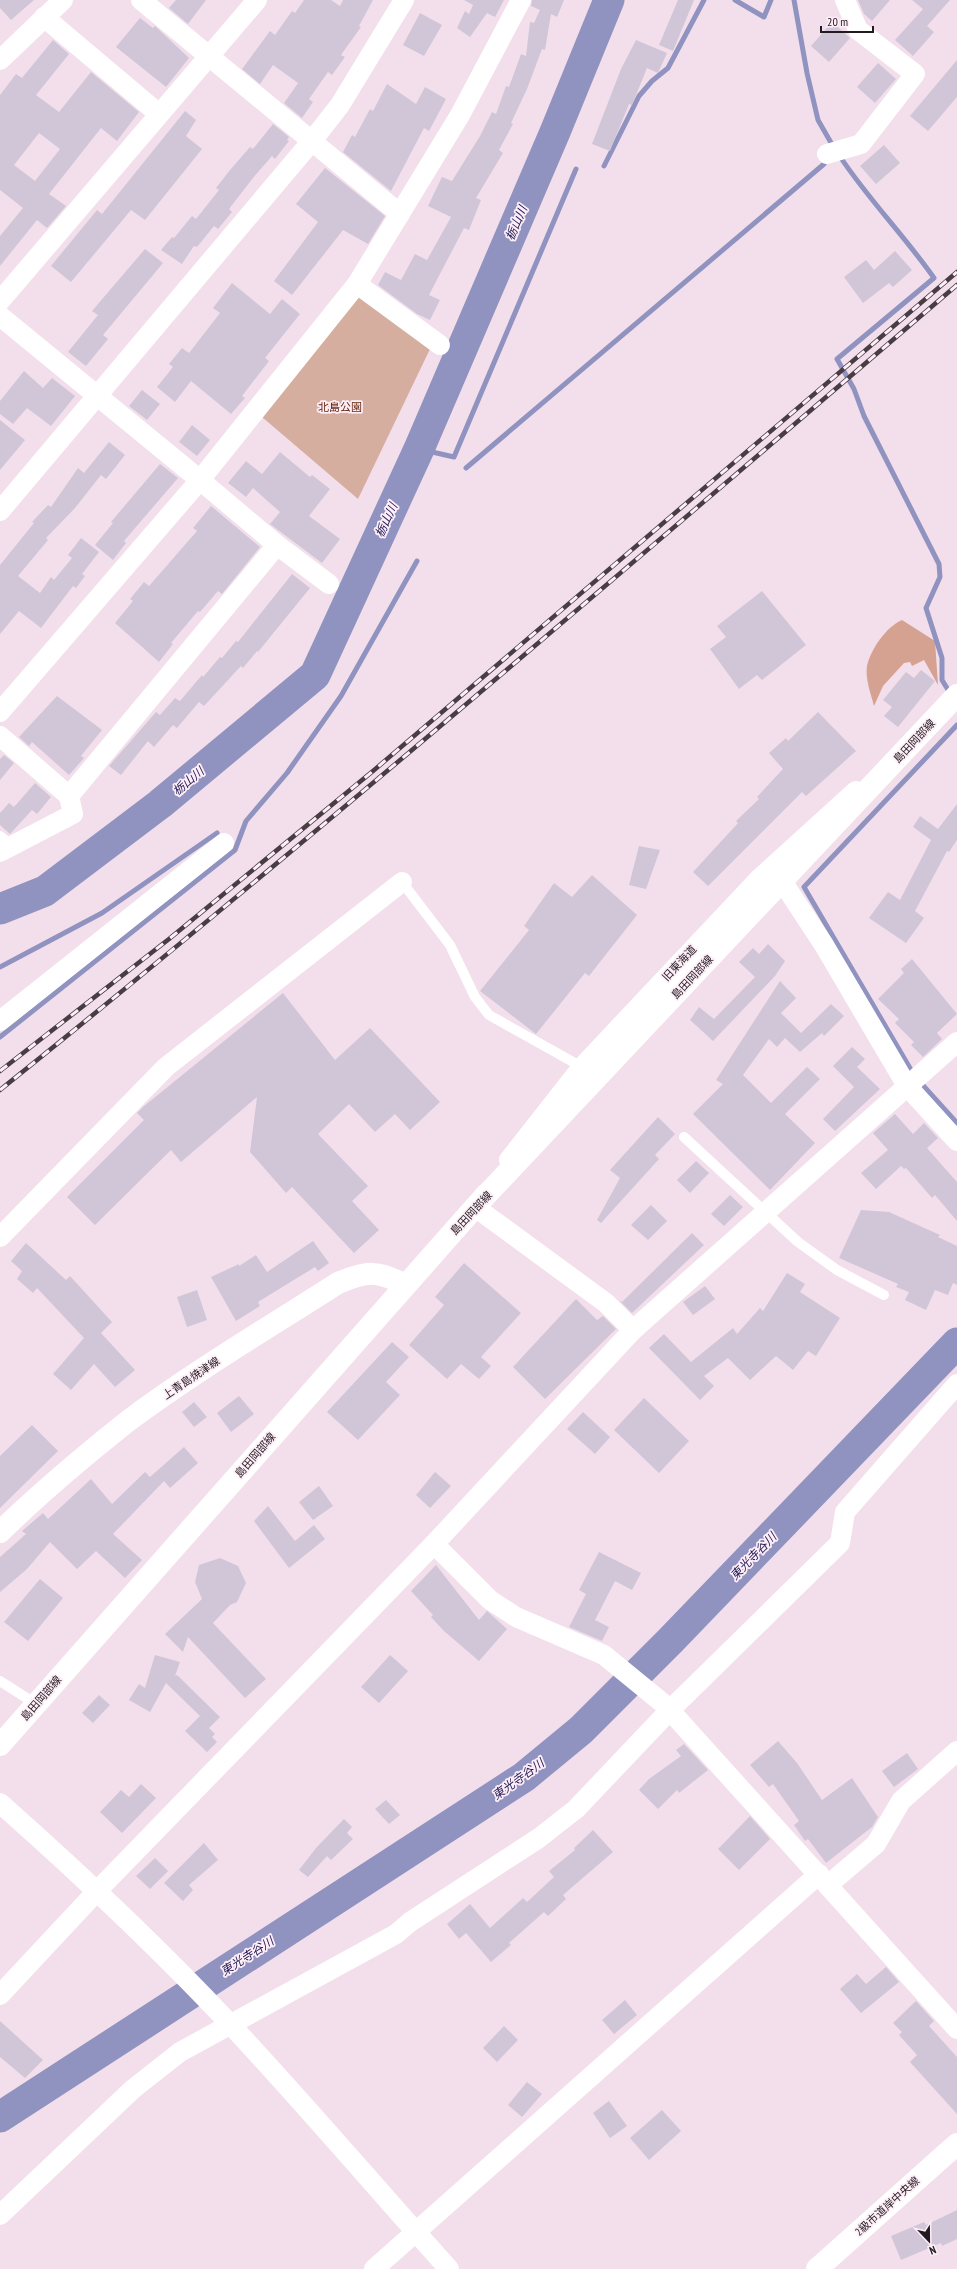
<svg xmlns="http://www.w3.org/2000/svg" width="957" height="2269" font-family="'PT Sans Narrow','Noto Sans JP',sans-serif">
<rect width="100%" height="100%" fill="#f3dfeb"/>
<polygon fill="#d5aea0" points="357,294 430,349 358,499 262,417"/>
<path fill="#d5a190" d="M902 620 935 641 938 685 924 660 912 666 910 662 904 663 883 686 874 706C871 694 865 679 867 666 871 649 886 627 902 620Z"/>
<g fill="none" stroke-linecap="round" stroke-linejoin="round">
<g stroke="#9093c0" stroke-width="5">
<polyline points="735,0 764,17 771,0"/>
<polyline points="794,0 807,73 818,120 834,148"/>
<path d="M839 155C867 198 904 235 934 278L837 359 854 389 864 416 939 564 940 577 926 608 942 658V680L950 693"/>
<polyline points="604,166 639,96 652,81 668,68 704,0"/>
<polyline points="419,449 454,457 576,169"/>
<polyline points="466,468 824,164"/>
<polyline points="0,967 102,913 217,833"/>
<polyline points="0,1037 235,850 246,821 287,773 341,696 417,561"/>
<polyline points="914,1075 804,887 957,725"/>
<polyline points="919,1081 957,1123"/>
</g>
<g stroke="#9093c0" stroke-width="31">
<polyline points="0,909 45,891 160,804 315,675 419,449 555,132 609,0"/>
<polyline points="0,2117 524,1777 581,1730 671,1640 957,1343"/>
</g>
</g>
<g fill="#d1c6d8" fill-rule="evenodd">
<polygon points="0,0 34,0 11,20 0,8"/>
<polygon points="176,0 206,0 188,24 169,8"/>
<polygon points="304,0 331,0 340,6 343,0 373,0 359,26 361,27 341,55 345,57 332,75 328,72 309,99 313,102 302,118 284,103 298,83 273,65 260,84 242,69 270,31 275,35 292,11 295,13"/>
<polygon points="464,0 504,0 495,17 487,13 470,37 457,28 465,11 469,14 473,5"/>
<polygon points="532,0 564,0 557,17 551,14 545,50 542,49 527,89 511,123 513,124 499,150 503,153 476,198 481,200 469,230 464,228 429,295 440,300 430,320 417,314 378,285 385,272 401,280 415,254 427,260 451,217 428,206 442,177 452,181 480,136 492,112 496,114 506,86 509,87 521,54 526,56 530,22 534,23 540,10 531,6"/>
<polygon points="678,0 694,0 673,51 659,45"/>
<polygon points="858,0 890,0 872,21 864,14"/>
<polygon points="912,0 950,0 927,26 934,32 913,56 895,40 923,9"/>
<polygon points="420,13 442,25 424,56 403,45"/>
<polygon points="140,18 153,28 155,26 189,58 166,87 116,47"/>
<polygon points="832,22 850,38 829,62 811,46"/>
<path d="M53 40 69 54 36 95 59 112 91 72 139 112 117 141 101 128 49 194 66 206 47 228 37 220 0 266V236L23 208 0 190V95L16 74 22 78ZM39 133 60 149 35 181 14 165Z"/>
<polygon points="636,40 667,53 658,73 647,68 632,105 629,104 610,151 592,144 621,69"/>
<polygon points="957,60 957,97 928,131 910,116"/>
<polygon points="878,63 896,79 875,103 857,87"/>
<polygon points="387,84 416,104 425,87 446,99 429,131 424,128 391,191 343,152 352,135 355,137 370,109 373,111"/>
<polygon points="185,111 196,120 186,136 202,149 145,220 131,210 71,282 51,266 97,210 102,214"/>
<polygon points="273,124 289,137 287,140 289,141 275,159 272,156 253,178 229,209 232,212 218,229 214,226 197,247 194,246 182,264 161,250 172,237 174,238 192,216 196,219 219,190 216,188 230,170 250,147 253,149"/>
<polygon points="884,145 900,163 876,184 860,166"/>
<polygon points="325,168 385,216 368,244 343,230 292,295 274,281 318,222 296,204"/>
<polygon points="145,249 163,263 103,335 108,339 86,366 68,352 98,315 92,311"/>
<polygon points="895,251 912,270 893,287 889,283 863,303 844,277 866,260 874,270"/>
<polygon points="232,283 270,314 282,299 300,314 265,358 269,361 242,396 245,398 231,414 191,381 175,402 157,387 173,367 169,364 182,348 189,353 220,313 213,308"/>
<polygon points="24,371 43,388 52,378 75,396 51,426 27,408 13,424 0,414 0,401"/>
<polygon points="142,390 160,404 147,420 129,406"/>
<polygon points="0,420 25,440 0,470"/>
<polygon points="192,425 210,440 197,456 179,442"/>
<polygon points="109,442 125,455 106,479 101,475 75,508 46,538 48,540 18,576 40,593 51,577 54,580 72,558 68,555 81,538 99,552 82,574 85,576 76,588 73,586 41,628 19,611 0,634 0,565 34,523 32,522 48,505 51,507 78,468 84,473"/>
<polygon points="280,452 310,477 312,475 330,489 309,516 340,539 322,563 270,524 280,512 253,488 246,497 228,483 246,461 262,474"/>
<polygon points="160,464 178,478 124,541 126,543 113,560 95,545 113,523 111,522"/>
<polygon points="211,506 260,547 222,594 218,591 200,612 198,611 171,643 173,644 159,662 115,623 133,601 130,599 144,582 149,586 197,531 193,528"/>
<polygon points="292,574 310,588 258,652 257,651 243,668 241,666 204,706 199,702 177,728 173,725 154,747 148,741 121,775 109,766 156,712 160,715 175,698 180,701 202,675 203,677 220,657 222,658 236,641 238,642"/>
<polygon points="762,591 806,645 762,680 757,675 739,689 710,649 726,637 717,626"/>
<polygon points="921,670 935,681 898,727 884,716 892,707 883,700 906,672 914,678"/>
<polygon points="57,696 102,730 81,756 84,758 69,775 32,742 29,746 19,737"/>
<polygon points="818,712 856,751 806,796 802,792 708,886 693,872 738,823 736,821 759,799 757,797 783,769 769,753 786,738 788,741"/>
<polygon points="4,755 14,763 0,780 0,759"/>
<polygon points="35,783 51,797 37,814 32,810 10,834 0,825 0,813 9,803 14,807"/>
<polygon points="957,804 957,840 949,852 947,851 915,911 924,918 906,943 869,918 888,892 900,900 931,840 913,827 920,816 938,829"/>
<polygon points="639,846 660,850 646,889 629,885"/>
<polygon points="592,875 637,915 589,976 585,973 536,1034 480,991 529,930 524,926 554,883 572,897"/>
<polygon points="768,944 785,961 775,976 713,1041 690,1020 699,1007 714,1019 755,977 739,962 753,948 759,954"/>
<polygon points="912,959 957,1014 937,1033 942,1039 923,1057 911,1045 914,1042 895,1023 899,1019 878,999 904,973 901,969"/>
<polygon points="780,981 796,998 781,1013 801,1033 831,1004 844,1016 824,1036 822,1033 800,1052 785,1038 777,1047 769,1039 743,1075 771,1103 807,1067 820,1079 785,1114 815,1143 770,1190 693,1114 723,1084 716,1080"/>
<polygon points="283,993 335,1060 370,1028 440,1102 410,1130 395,1114 375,1132 349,1104 318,1134 368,1186 352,1201 379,1230 354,1253 292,1187 286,1193 250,1152 257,1097 181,1162 171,1150 95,1225 67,1197 144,1120 137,1113 143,1107"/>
<polygon points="852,1047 865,1059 857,1067 880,1089 835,1131 823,1119 854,1087 833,1066"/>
<polygon points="895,1114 913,1134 924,1123 938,1138 927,1148 957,1182 957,1221 935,1195 932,1198 906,1168 904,1169 901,1166 876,1189 861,1173 888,1150 873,1133"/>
<polygon points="658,1117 675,1134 655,1155 659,1159 601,1223 597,1220 620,1178 610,1170"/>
<polygon points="696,1161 709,1173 690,1193 677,1180"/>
<polygon points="730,1195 743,1207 724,1226 711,1214"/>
<polygon points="651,1205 667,1221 648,1240 631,1225"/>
<polygon points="861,1210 889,1212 940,1235 938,1237 957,1246 957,1285 953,1283 948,1295 935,1290 926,1310 905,1300 909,1292 896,1287 898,1284 839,1258"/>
<polygon points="692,1233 704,1245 632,1313 619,1300 622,1302"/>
<polygon points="313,1241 329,1263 318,1271 315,1267 258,1302 260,1306 236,1321 211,1277 239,1264 239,1266 256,1255 267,1272"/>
<polygon points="26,1243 66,1280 70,1276 112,1322 101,1333 135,1370 115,1387 94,1364 71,1390 53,1374 84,1338 37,1288 33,1293 17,1279 22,1271 11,1261"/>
<polygon points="464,1263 521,1313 481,1357 491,1366 479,1379 461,1364 447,1379 409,1345 444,1305 435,1297"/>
<polygon points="787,1273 805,1284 800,1292 840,1318 816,1356 808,1351 793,1370 776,1356 750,1380 728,1358 704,1376 714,1386 700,1400 649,1348 664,1334 691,1362 733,1328 737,1334 760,1308 763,1311"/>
<polygon points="705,1286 715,1299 693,1315 683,1302"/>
<polygon points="197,1290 207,1320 187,1327 177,1297"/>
<polygon points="576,1299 597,1320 603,1316 616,1329 545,1399 513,1367"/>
<polygon points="392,1342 409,1357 386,1382 400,1395 358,1440 327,1412"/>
<polygon points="239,1396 254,1414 231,1432 217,1413"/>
<polygon points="644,1398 689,1441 659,1473 614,1430"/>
<polygon points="194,1402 207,1417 194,1427 182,1412"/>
<polygon points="583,1412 610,1437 595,1454 567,1429"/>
<polygon points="32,1425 58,1451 0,1508 0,1456"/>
<polygon points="184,1447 198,1463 170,1488 164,1481 113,1534 142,1560 125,1578 96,1551 77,1569 50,1542 27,1569 0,1592 0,1557 26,1534 22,1531 43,1513 48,1519 91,1479 112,1504 145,1472 150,1477"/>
<polygon points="435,1472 451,1486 430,1508 416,1495"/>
<polygon points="319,1486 333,1506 313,1520 299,1502"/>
<polygon points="268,1506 295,1541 314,1525 325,1539 289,1568 254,1521"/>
<polygon points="599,1552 641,1573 632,1590 615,1581 595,1620 609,1627 602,1641 569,1627 586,1594 579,1590"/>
<polygon points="220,1558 238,1566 246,1583 237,1602 230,1605 213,1623 266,1679 245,1698 188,1637 183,1652 165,1634 202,1599 195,1582 199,1565"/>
<polygon points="436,1565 479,1620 487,1611 507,1629 479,1661 444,1631 431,1617 433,1615 411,1591"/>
<polygon points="40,1579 63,1598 28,1641 4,1622"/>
<polygon points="155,1655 180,1662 175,1676 177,1675 220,1717 209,1728 215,1734 212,1737 217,1742 207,1752 185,1731 200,1716 166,1683 150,1712 129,1700 139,1684 145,1688"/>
<polygon points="390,1655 408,1671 379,1703 361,1687"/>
<polygon points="99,1695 110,1705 93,1723 82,1713"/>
<polygon points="778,1741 797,1763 822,1800 852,1778 878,1817 872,1827 826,1863 808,1839 805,1841 794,1825 799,1821 773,1784 769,1787 750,1765"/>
<polygon points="684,1744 708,1770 679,1793 677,1790 658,1809 639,1790 649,1779 681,1756 676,1750"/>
<polygon points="907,1753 918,1769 894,1787 882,1771"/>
<polygon points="141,1784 156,1798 122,1833 100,1812 121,1790 129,1797"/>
<polygon points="386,1800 400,1815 389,1824 375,1809"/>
<polygon points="750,1816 770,1839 739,1870 718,1849"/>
<polygon points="344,1819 352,1827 347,1833 353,1839 331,1860 327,1856 308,1877 299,1870 316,1848"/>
<polygon points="593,1830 613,1852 563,1895 566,1899 548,1916 544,1912 509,1943 511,1945 491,1962 466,1933 459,1939 447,1924 470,1904 490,1928 523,1898 527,1902 554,1877 549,1871 575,1850 574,1848"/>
<polygon points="204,1843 218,1860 189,1885 193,1890 183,1901 164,1883"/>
<polygon points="155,1858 168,1871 150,1889 136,1876"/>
<polygon points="886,1967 899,1982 861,2013 840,1989 857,1974 866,1984"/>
<polygon points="625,2000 637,2015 614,2034 602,2020"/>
<polygon points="916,2001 934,2021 929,2026 957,2057 957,2114 910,2062 917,2055 899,2035 902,2032 893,2023"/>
<polygon points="0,2021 43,2060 25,2078 0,2057"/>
<polygon points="504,2026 518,2040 497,2062 483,2048"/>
<polygon points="527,2082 542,2094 522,2117 508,2105"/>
<polygon points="609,2101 627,2126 610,2138 593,2113"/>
<polygon points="662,2110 681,2131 649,2160 630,2138"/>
<polygon points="957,2210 957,2239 942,2246 941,2243 901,2260 891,2236 924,2222 926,2225"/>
</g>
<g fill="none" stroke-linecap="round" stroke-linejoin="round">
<g stroke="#fff" stroke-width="10">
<polyline points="0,836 13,846"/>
<polyline points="402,882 450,945 475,997 489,1015 582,1067"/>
<polyline points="684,1137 798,1242 837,1270 884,1295"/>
<polyline points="0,1681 36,1704"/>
</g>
<g stroke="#fff" stroke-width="20">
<polyline points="141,0 400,214"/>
<polyline points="44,17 159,114"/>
<polyline points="0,60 63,0"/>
<polyline points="827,154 861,144 915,74 858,30 845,0"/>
<polyline points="357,284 440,345"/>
<polyline points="0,301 257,0"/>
<polyline points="0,316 200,480 277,545 69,796"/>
<polyline points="0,511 311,142 340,105 404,0"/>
<polyline points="277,545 329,584"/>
<polyline points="0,712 200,480 357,284 460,115 521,0"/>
<polyline points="0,736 69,796 73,814 0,852"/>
<polyline points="782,881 824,945 907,1086 957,1141"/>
<polyline points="0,1021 224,843"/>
<polyline points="509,1160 582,1067 758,880 856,791"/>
<polyline points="485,1194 475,1207 606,1303 633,1330"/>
<polyline points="0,1237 166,1067 402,882"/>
<polyline points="434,1544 490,1600 516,1617 604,1655 665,1705 957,2029"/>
<path d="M0 1803C80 1874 157 1946 230 2024 305 2104 376 2188 449 2269"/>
<polyline points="828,1885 876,1844 901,1801 957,1751"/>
<polyline points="0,1995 98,1890 434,1544 633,1330 957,1042"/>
<polyline points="0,2215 133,2089 180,2052 396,1934 410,1922 539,1838 576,1809 670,1710 840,1543 845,1512 957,1384"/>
<polyline points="374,2269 819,1874"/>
</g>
<g stroke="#fff" stroke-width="22">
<path d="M0 1532C40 1493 84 1456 128 1421 195 1371 268 1328 338 1283 367 1271 378 1270 405 1285"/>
<polyline points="0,1745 475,1207 957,695"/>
<polyline points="817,2269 957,2144"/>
</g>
<defs>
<g id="rail">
<polyline points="0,1071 169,939 373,771 957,272"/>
<path d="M0 1090C325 829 640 556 957 285"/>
</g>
</defs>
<use href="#rail" stroke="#473d43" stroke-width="4.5"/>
<use href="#rail" stroke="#feeef8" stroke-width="3" stroke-dasharray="9" stroke-linecap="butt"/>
</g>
<g text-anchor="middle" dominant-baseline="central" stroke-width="3.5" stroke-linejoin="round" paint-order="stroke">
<g font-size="11" fill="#672811" stroke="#feeef8">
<text x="340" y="407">北島公園</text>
</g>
<g font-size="11" fill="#211a1f" stroke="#feeef8">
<text transform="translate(914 741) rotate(-47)">島田岡部線</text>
<text transform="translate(679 963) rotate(-47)">旧東海道</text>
<text transform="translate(692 977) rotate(-47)">島田岡部線</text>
<text transform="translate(471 1213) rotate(-47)">島田岡部線</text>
<text transform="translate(191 1378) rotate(-34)">上青島焼津線</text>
<text transform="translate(255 1455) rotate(-49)">島田岡部線</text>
<text transform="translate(41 1698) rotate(-49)">島田岡部線</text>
<text transform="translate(887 2206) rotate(-42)">2級市道岸中央線</text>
</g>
<g font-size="12" font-style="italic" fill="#252159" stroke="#feeef8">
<text transform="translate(516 223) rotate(-67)">栃山川</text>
<text transform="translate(386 520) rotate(-65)">栃山川</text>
<text transform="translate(188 781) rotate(-40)">栃山川</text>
<text transform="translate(753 1556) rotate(-46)">東光寺谷川</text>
<text transform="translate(518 1779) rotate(-36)">東光寺谷川</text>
<text transform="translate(247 1956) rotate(-33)">東光寺谷川</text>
</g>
</g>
<g transform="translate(929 2241) rotate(158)" stroke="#feeef8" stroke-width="3" paint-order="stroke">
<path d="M0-3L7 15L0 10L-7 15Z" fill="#211a1f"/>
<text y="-6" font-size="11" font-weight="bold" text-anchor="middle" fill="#211a1f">N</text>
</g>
<path d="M821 26v6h52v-6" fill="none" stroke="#211a1f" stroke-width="2"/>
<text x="827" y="26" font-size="12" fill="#211a1f" stroke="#feeef8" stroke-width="3" paint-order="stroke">20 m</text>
</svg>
